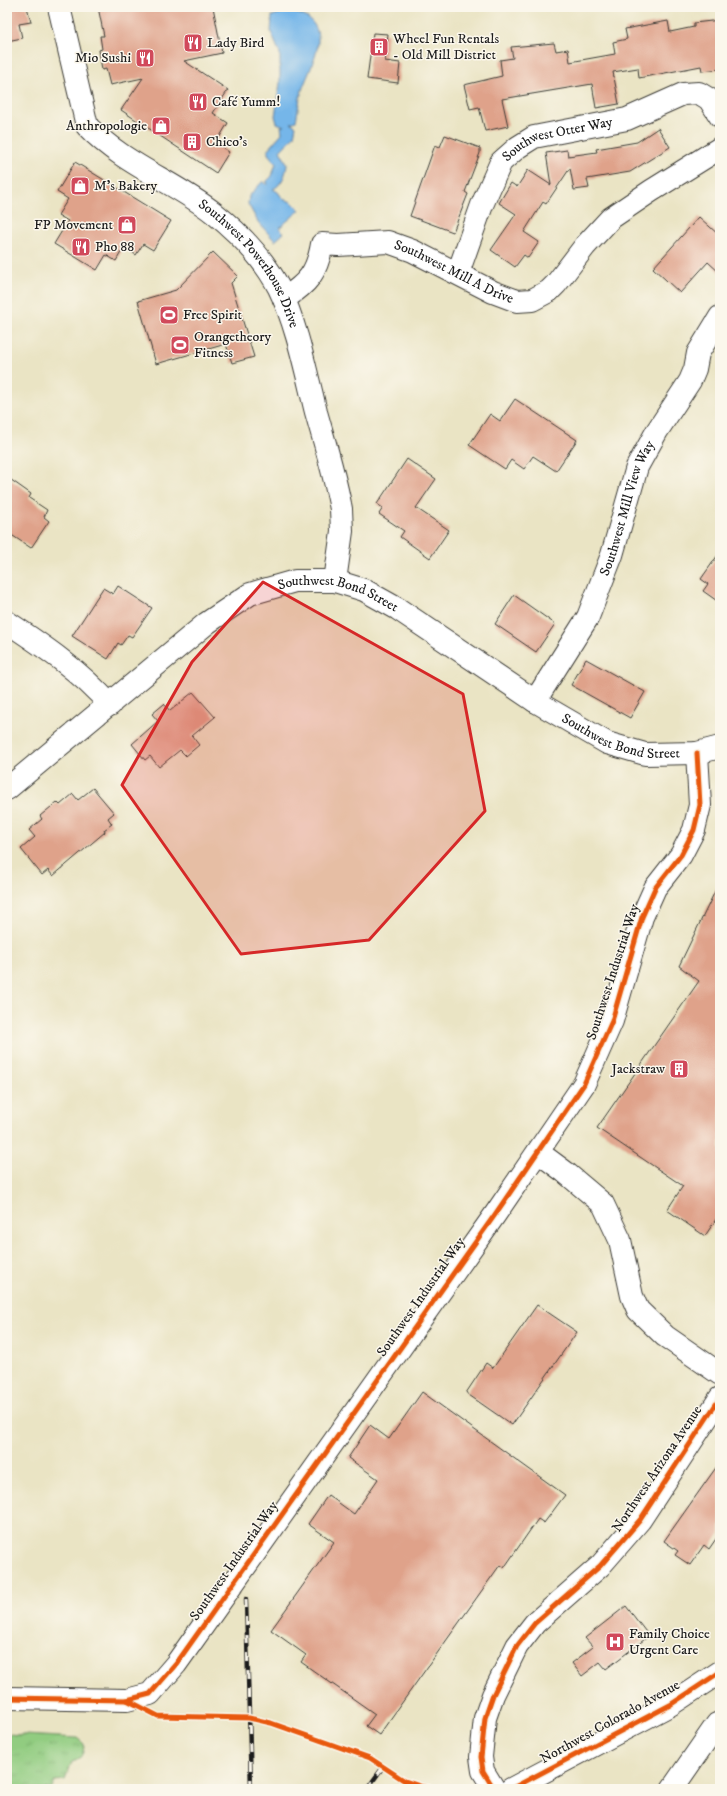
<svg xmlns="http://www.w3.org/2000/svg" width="727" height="1796" font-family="'IM FELL DW Pica',serif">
<defs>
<pattern id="grass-tufts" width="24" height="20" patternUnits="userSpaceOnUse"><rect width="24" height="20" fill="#91cc80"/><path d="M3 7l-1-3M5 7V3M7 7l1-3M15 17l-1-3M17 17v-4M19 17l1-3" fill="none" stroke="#7caf6e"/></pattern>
</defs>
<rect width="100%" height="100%" fill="#fbf7ec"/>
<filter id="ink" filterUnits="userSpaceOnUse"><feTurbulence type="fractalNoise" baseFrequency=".025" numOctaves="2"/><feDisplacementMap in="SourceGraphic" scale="8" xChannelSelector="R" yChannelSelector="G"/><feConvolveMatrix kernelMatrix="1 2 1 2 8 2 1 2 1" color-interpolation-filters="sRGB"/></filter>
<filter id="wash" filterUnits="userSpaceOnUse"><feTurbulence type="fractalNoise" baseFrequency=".012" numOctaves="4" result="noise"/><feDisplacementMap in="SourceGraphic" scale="16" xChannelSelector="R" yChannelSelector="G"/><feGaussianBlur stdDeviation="0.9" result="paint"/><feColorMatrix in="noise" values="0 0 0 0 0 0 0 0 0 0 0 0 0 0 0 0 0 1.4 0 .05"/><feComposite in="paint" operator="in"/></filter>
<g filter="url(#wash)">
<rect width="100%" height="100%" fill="#eae4c4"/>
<path fill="url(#grass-tufts)" stroke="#56744e" d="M7 1734 77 1738 84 1744C84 1753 81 1760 72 1762L65 1780 55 1781 52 1789H7Z"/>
<path fill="#75b6e9" stroke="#486982" d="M283 12C293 12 301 13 309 19 330 36 309 70 302 90 299 100 298 111 296 121L291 123 296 126 294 136 280 151 287 163C287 173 281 186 273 189L278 192 283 199 292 202 300 210 279 228 284 233 275 241 258 222 248 204 249 196 263 181 267 185 268 183 266 182 272 176 276 163 268 154V149L282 133 281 126H284L277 123 275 116 280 83V54L271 32 272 16Z"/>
<g id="blocks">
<g fill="#dfa28a">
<polygon points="7,7 27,7 31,22 19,24 22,38 7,41"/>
<polygon points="98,7 213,7 222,53 184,61 228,90 213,113 228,123 216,143 229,152 216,173 121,110 143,78 110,85 106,69 102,70 99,50 102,49 100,36 104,36"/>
<polygon points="720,20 720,69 702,71 701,66 639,78 638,68 613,72 619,104 596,108 592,84 502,99 508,126 485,131 479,107 470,109 464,85 502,76 500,60 513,58 511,47 554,43 556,51 568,49 570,62 615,54 613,42 627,39 625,29 668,21 670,32 694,27 694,23"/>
<polygon points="373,33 388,34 385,61 400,63 398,83 367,79"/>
<polygon points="658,128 670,147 630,172 587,179 589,188 574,190 570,168 546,204 543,202 524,232 539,242 528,258 524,255 515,267 491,250 516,214 499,203 511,183 517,187 528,170 551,185 546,153 567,150 568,156 597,152 596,149 637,142"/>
<polygon points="445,135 480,148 480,153 465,192 468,194 453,232 410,216 435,145 440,147"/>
<polygon points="75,162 171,221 153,250 143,244 136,255 124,247 116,261 106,255 97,270 54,244 68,221 58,215 68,199 57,192"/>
<polygon points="699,217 720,236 720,273 708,262 680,293 653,268"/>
<polygon points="213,252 238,276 231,283 254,357 232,363 226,344 156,364 138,301 176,290"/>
<polygon points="515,399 577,440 556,471 533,456 524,469 511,460 505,469 469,445 490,414 500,421"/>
<polygon points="407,459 436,479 416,508 449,530 430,558 400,537 404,531 379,514 383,508 377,504"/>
<polygon points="7,477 31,494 29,498 47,510 44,517 49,521 31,548 7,532"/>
<polygon points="720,552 720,603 703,591 708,584 701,579"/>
<polygon points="118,586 152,608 132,637 128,635 121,645 118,643 108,659 72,636 103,588 113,594"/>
<polygon points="514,595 555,624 536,652 495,624"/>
<polygon points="586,659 645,692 630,718 571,685"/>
<polygon points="193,692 215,717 192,736 199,745 186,756 180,750 159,767 150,756 145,760 132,744 158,721 152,714 164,704 170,711"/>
<polygon points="93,788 114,813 108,818 112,824 104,830 105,832 53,876 48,870 42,875 21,849 35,837 29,830 42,819 40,816 57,802 60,805 73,794 78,800"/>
<polygon points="720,881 720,1213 705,1236 667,1210 683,1186 597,1128 699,981 679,966"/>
<polygon points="537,1305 577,1332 512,1425 466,1393 486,1363 493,1368"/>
<polygon points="422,1392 565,1495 544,1523 538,1519 504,1568 500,1565 379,1735 366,1726 375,1714 301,1662 306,1655 271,1630 334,1542 308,1524 328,1495 354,1514 378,1479 348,1458 370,1425 389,1439"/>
<polygon points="720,1462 720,1533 709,1549 704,1545 690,1565 675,1555 678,1551 664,1541"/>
<polygon points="626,1606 649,1636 606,1669 600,1662 582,1676 572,1663 593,1647 585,1638"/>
</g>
</g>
</g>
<g filter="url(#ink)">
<use href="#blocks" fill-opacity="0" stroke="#3b3a35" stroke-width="1"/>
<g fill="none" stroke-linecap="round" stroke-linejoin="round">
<defs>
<g id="minor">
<path id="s1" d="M59 7 87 126C123 164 173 181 214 213 239 233 264 259 279 288 297 325 306 372 316 412 325 444 335 476 341 509L342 531 335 581"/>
<path id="s2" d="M458 273 482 205 501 162 518 147 534 137 627 119 683 94 699 93 709 99 720 116"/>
<path id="s3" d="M284 299C308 283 317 273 322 244L338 245 388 242 413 251 493 292 517 301 532 300 549 291 556 284 585 246 611 218 651 191 720 148"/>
<path d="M7 622C45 647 80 671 110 705"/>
<path id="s4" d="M535 701 588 617 612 555 637 467 657 431 690 381 695 369 698 353 720 317"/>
<path id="s5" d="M7 789 207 623 250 594 295 581H335L364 590 398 609 535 701 607 743 645 754 697 753 720 747"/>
<polyline points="538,1152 565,1172 603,1204 620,1240 632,1296 638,1310 665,1336 720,1374"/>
<polyline points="7,1698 127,1700 150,1694 176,1664 494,1216 584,1084 612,1021 642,917 655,888 681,855 694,830 700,805 697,753"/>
<polyline points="672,1789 717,1724 720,1723"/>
</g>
<g id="major">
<polyline points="494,1789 483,1771 481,1757 485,1718 493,1695 517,1646 535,1623 600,1566 640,1520 720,1398"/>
<polyline points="511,1789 670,1705 720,1672"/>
</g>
</defs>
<use href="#minor" stroke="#3b3a35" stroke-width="24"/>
<use href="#major" stroke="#3b3a35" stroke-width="24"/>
<use href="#minor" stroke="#fff" stroke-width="22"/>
<use href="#major" stroke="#fff" stroke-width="22"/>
<defs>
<g id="rail">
<polyline points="246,1599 251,1789"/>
<polyline points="367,1789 383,1767"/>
</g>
</defs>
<use href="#rail" stroke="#1c1c1c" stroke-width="4.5"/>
<use href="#rail" stroke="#fbf7ec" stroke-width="3" stroke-dasharray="9" stroke-linecap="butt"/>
<defs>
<g id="cycleway">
<polyline points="7,1698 127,1700 150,1694 176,1664 494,1216 584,1084 612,1021 642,917 655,888 681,855 694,830 700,805 697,753"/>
<polyline points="127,1700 158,1716 249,1718 271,1723 370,1758 405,1781 423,1787 439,1789"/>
<polyline points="494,1789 483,1771 481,1757 485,1718 493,1695 517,1646 535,1623 600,1566 640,1520 720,1398"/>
<polyline points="511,1789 670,1705 720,1672"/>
</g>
</defs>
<use href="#cycleway" stroke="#fbf7ec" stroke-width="8"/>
<use href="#cycleway" stroke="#e8590c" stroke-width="5"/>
</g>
</g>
<path fill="#d62828" fill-opacity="0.2" stroke="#d62828" stroke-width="3" stroke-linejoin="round" d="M263 582 463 694 485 811 369 940 241 954 122 785 192 662Z"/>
<defs>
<symbol id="restaurant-square" viewBox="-11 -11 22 22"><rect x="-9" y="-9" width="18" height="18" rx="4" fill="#d1495b" stroke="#fbf7ec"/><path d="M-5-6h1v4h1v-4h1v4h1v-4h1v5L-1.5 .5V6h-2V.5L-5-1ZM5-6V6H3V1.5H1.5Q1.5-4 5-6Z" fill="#fff"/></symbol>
<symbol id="building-square" viewBox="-11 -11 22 22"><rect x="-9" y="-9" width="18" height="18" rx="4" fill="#d1495b" stroke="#fbf7ec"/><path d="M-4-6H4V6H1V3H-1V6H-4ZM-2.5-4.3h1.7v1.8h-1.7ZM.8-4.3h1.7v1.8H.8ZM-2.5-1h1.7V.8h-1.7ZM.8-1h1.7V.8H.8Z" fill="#fff"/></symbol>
<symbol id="shop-square" viewBox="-11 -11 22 22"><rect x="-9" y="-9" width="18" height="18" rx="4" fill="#d1495b" stroke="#fbf7ec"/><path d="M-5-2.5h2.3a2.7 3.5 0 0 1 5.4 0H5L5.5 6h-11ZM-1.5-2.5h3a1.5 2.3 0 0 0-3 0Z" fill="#fff"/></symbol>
<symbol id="stadium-square" viewBox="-11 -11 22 22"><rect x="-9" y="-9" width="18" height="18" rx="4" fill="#d1495b" stroke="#fbf7ec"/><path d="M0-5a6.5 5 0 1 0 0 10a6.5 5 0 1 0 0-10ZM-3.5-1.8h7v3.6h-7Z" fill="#fff"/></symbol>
<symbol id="hospital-square" viewBox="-11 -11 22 22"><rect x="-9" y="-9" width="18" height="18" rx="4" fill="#d1495b" stroke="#fbf7ec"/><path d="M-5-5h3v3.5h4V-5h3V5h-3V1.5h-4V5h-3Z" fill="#fff"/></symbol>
</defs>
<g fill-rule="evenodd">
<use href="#restaurant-square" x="182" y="32" width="22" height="22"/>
<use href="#building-square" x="368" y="36" width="22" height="22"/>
<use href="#restaurant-square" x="134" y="47" width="22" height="22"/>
<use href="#restaurant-square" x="187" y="91" width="22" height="22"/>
<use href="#shop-square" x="150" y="115" width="22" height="22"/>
<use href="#building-square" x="181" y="131" width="22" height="22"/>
<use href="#shop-square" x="69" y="175" width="22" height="22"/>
<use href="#shop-square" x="116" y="214" width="22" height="22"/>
<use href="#restaurant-square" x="70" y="236" width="22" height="22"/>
<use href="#stadium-square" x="158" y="304" width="22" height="22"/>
<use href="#stadium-square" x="169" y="334" width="22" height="22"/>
<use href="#building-square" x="668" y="1058" width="22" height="22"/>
<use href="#hospital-square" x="604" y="1631" width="22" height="22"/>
</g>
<g text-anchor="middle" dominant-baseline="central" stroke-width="3" stroke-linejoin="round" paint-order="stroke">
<g font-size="14" fill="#1c1c1c" stroke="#fbf7ec" text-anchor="start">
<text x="393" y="39">Wheel Fun Rentals<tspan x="393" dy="16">- Old Mill District</tspan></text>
<text x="207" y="43">Lady Bird</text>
<text x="131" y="58" text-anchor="end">Mio Sushi</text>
<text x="212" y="102">Café Yumm!</text>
<text x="147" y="126" text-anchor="end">Anthropologie</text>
<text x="206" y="142">Chico's</text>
<text x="94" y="186">M's Bakery</text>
<text x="113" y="225" text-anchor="end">FP Movement</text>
<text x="95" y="247">Pho 88</text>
<text x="183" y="315">Free Spirit</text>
<text x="194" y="337">Orangetheory<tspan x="194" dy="16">Fitness</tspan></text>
<text x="665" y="1069" text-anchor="end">Jackstraw</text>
<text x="629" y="1634">Family Choice<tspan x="629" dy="16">Urgent Care</tspan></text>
</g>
<g font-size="14" fill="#1c1c1c" stroke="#fbf7ec">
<text stroke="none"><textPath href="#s2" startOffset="182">Southwest Otter Way</textPath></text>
<text stroke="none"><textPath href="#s1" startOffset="339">Southwest Powerhouse Drive</textPath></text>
<text stroke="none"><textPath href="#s3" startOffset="208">Southwest Mill A Drive</textPath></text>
<text stroke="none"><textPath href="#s4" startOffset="215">Southwest Mill View Way</textPath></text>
<text stroke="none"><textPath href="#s5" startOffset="404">Southwest Bond Street</textPath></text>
<text stroke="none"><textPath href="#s5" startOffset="728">Southwest Bond Street</textPath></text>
<text transform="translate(613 972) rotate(-72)">Southwest Industrial Way</text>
<text transform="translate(421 1297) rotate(-55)">Southwest Industrial Way</text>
<text transform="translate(657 1469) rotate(-56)">Northwest Arizona Avenue</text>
<text transform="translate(234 1561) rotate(-55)">Southwest Industrial Way</text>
<text transform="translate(610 1722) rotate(-29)">Northwest Colorado Avenue</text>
</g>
</g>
<rect width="727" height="1796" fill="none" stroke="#fbf7ec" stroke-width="24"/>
</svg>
